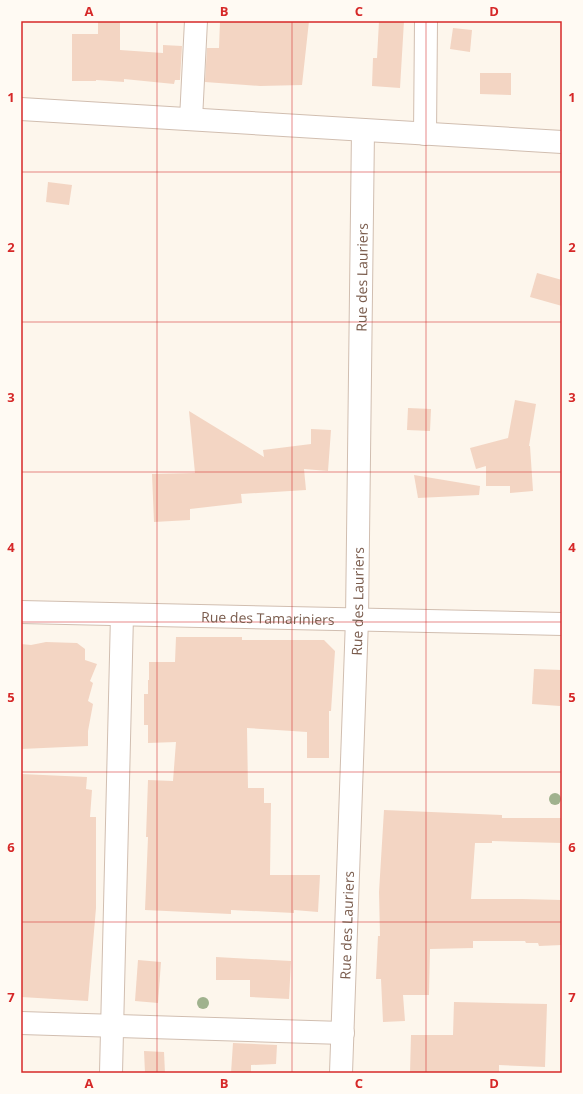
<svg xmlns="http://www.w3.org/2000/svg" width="583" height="1094" font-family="'Open Sans',sans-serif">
<rect width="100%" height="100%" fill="#fdf6ec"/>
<g fill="#f3d5c3">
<polygon points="98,21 120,21 120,50 163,53 163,45 182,46 180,80 175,80 174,84 124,79 124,82 96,80 96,81 72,81 72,34 98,34"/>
<polygon points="220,21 309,21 302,85 260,86 205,82 207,48 219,48"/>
<polygon points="379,21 404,21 400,88 372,86 373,58 377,58"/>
<polygon points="453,28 472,30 470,52 450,49"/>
<polygon points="480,73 511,73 511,95 480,94"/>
<polygon points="48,182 72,185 69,205 46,202"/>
<polygon points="537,273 562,280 562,306 530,297"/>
<polygon points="515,400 536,404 529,446 530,446 533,491 510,493 510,486 486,486 486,466 476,469 470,448 508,438"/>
<polygon points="408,408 431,409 430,431 407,430"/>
<polygon points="189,411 264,457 263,450 311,444 311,429 331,430 328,471 304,469 306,490 241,494 242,503 190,509 190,520 154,522 152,474 195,473"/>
<polygon points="414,475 480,486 479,495 418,498"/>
<polygon points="176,637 242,637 242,640 324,640 335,651 331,711 329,711 329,758 307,758 307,732 247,728 248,788 264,788 264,803 271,803 270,875 320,875 318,912 294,910 294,913 231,910 231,914 145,910 148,837 146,837 148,780 173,781 176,742 148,743 148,725 144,725 144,694 148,694 148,680 149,680 149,662 175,662"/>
<polygon points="46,642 77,643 85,649 85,660 97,664 90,681 93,683 88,701 93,704 88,731 88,746 21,749 21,644 31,645"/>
<polygon points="534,669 562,670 560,706 532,704"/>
<polygon points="21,774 87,777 86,789 92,790 90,817 96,817 96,908 88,1001 21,997"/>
<polygon points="384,810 502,815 502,818 562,818 562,843 492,841 492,843 475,843 471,899 522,899 562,900 562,945 539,946 538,943 526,943 525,941 473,941 473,948 430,949 429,995 403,995 405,1021 383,1022 381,979 376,979 378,936 380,936 379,892"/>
<polygon points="216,957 291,961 289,999 250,997 250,980 216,980"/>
<polygon points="138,960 161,962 158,1003 135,1001"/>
<polygon points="454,1002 547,1004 545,1067 499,1065 499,1073 410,1073 411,1035 453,1035"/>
<polygon points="233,1043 277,1045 276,1064 251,1065 251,1073 231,1073"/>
<polygon points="144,1051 164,1052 165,1073 145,1073"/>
</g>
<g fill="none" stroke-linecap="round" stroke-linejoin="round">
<defs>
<g id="minor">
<polyline points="21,109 562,142"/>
<polyline points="191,119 196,21"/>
<polyline points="425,134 426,21"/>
<path id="s1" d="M21 612 562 624"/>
<polyline points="21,1023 343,1033"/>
<polyline points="111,1073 122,615"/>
<path id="s2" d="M341 1073 357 619 363 130"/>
</g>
</defs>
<use href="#minor" stroke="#d1beb0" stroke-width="24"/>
<use href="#minor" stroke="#fff" stroke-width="22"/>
</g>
<g fill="#a0b28e">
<circle cx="555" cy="799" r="6"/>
<circle cx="203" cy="1003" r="6"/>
</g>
<path fill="none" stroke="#d62828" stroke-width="1" stroke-opacity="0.55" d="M157 21V1073M292 21V1073M426 21V1073M21 172H562M21 322H562M21 472H562M21 622H562M21 772H562M21 922H562"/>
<g text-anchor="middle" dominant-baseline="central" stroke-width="3" stroke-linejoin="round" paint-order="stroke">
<g font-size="14" fill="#7a5c4d" stroke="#fffaf3">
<text stroke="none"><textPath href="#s2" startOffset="796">Rue des Lauriers</textPath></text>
<text stroke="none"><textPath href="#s2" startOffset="472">Rue des Lauriers</textPath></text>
<text stroke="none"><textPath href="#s1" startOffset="247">Rue des Tamariniers</textPath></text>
<text stroke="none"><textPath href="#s2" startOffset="148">Rue des Lauriers</textPath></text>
</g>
</g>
<rect width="583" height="1094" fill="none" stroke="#fffaf3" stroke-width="44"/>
<rect x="22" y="22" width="539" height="1050" fill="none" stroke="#d62828" stroke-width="1.5"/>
<g font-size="13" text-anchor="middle" font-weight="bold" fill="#d62828">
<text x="89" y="16">A</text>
<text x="224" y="16">B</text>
<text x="359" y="16">C</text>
<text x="494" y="16">D</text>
<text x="11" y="102">1</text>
<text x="572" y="102">1</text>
<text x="11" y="252">2</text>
<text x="572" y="252">2</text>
<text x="11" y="402">3</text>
<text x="572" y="402">3</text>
<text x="11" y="552">4</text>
<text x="572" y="552">4</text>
<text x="11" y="702">5</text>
<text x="572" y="702">5</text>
<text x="11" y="852">6</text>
<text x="572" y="852">6</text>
<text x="11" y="1002">7</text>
<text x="572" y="1002">7</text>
<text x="89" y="1088">A</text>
<text x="224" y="1088">B</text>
<text x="359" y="1088">C</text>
<text x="494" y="1088">D</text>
</g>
</svg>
